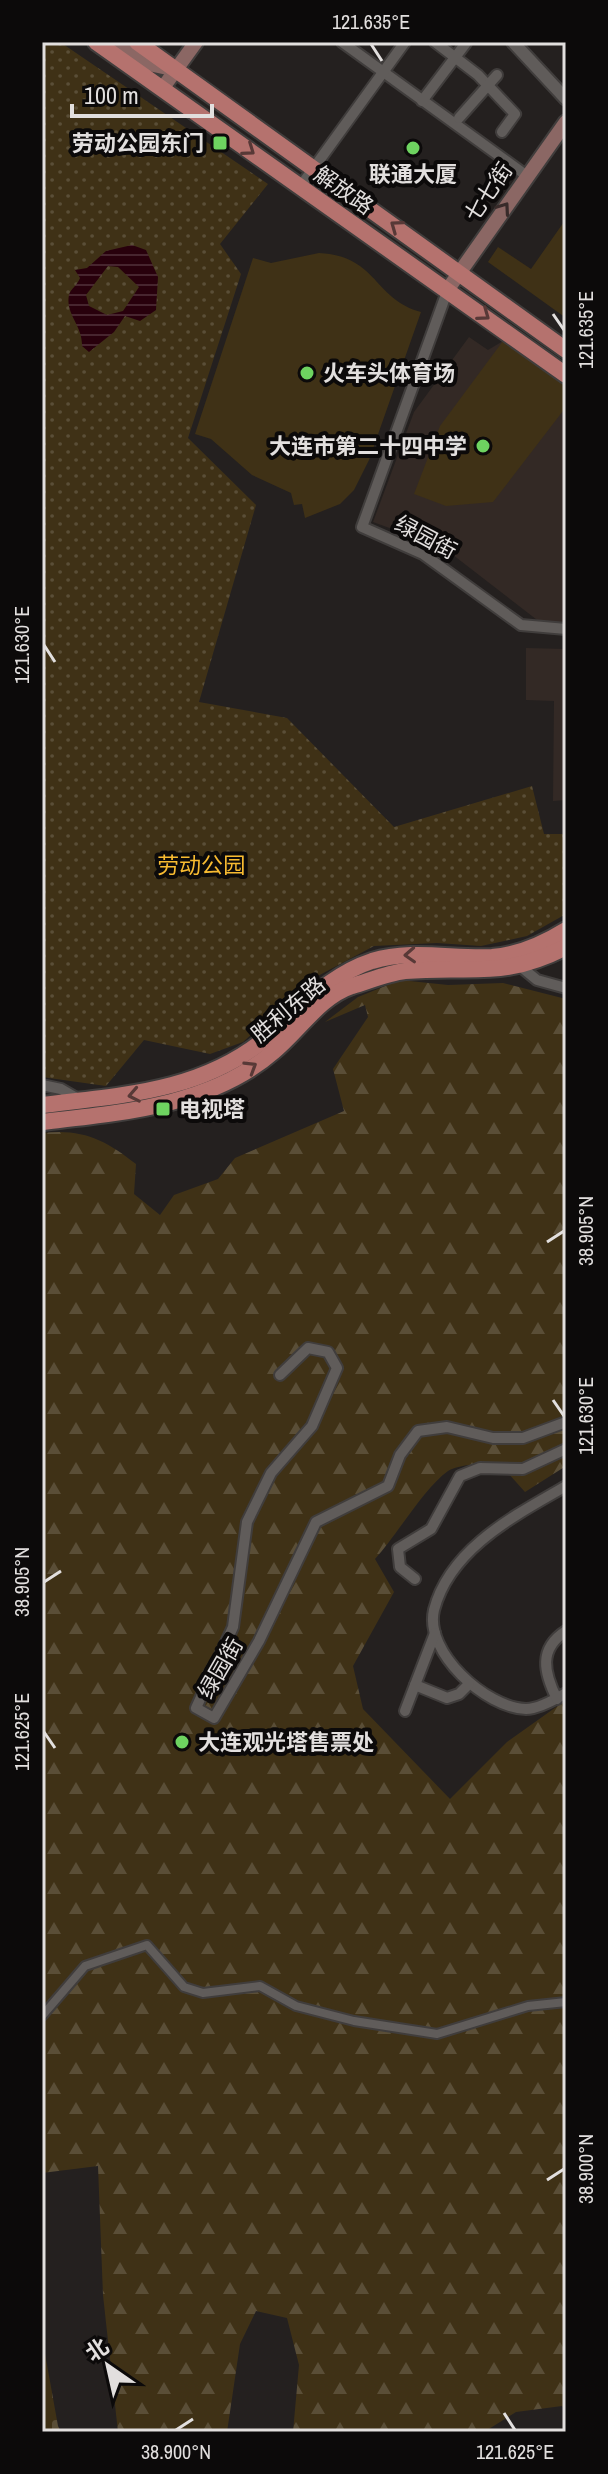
<svg xmlns="http://www.w3.org/2000/svg" width="608" height="2474" font-family="'Archivo Narrow','Noto Sans SC',sans-serif">
<defs>
<pattern id="forest-firs" width="22" height="20" patternUnits="userSpaceOnUse" patternTransform="scale(2)"><rect width="22" height="20" fill="#3f3116"/><path d="M5 1l3.5 6h-7zM16 11l3.5 6h-7z" fill="#5a4e37"/></pattern>
<pattern id="cemetery-stones" width="16" height="16" patternUnits="userSpaceOnUse" patternTransform="scale(2)"><rect width="16" height="16" fill="#3f3116"/><path d="M2 7V4a2 2 0 0 1 4 0v3zM10 15v-3a2 2 0 0 1 4 0v3z" fill="#5a4e37"/></pattern>
<pattern id="park-dots" width="8" height="8" patternUnits="userSpaceOnUse" patternTransform="scale(2)"><rect width="8" height="8" fill="#3f3116"/><path d="M2 2h.1M6 6h.1" fill="none" stroke="#5a4e37" stroke-width="1.8" stroke-linecap="round"/></pattern>
<pattern id="water-rules" width="6" height="5" patternUnits="userSpaceOnUse" patternTransform="scale(2)"><rect width="6" height="5" fill="#28000c"/><path d="M0 2.5h6" fill="none" stroke="#47252f"/></pattern>
</defs>
<rect width="100%" height="100%" fill="#24201f"/>
<g fill="#332925">
<polygon points="469,337 488,350 503,341 566,386 566,622 541,623 444,548 373,522 414,412"/>
<polygon points="526,648 566,649 566,800 553,801 554,701 526,700"/>
</g>
<g fill="#3f3116">
<polygon points="566,219 566,318 488,262 498,247 531,269"/>
<path d="M319 253C378 256 373 299 421 312L369 460 354 490 340 504 305 518 302 504 294 505 291 493 252 475 211 439 195 434 253 258 271 263Z"/>
<polygon points="503,341 566,386 566,407 493,502 446,506 414,494 440,426"/>
</g>
<path fill="url(#forest-firs)" d="M400 980 448 985 503 983 566 999V1466L525 1492 498 1462C484 1464 459 1464 448 1471 424 1488 397 1535 375 1559L394 1592 353 1666 363 1709 450 1799 507 1742 566 1700V2411L562 2406 516 2412 484 2432H293L299 2365 287 2318 256 2311 240 2344 227 2432H118L103 2295 98 2166 42 2173V1133C82 1128 106 1140 136 1164L134 1194 160 1215 174 1195 218 1179 235 1158 344 1111 333 1069 368 1017 365 1005 325 1022 358 997Z"/>
<polygon fill="url(#cemetery-stones)" points="42,2337 58,2426 61,2432 42,2432"/>
<polygon fill="url(#park-dots)" points="42,42 60,42 268,184 220,244 241,274 188,438 256,505 199,702 287,718 394,827 532,786 544,834 566,834 566,914 527,936 481,946 437,943 374,946 314,978 243,1042 210,1054 144,1040 106,1086 42,1077"/>
<path fill="url(#water-rules)" fill-rule="evenodd" d="M132 245 146 250 158 277 156 310 140 321 125 316 114 332 89 352 82 346C83 326 65 314 69 295 71 288 77 286 80 278L75 270 87 268 106 251ZM108 266 118 267 139 287 123 311 107 315 89 306 86 295Z"/>
<g fill="none" stroke-linecap="round" stroke-linejoin="round">
<defs>
<polyline id="pedestrian" points="42,2016 85,1966 147,1945 184,1987 203,1993 260,1986 296,2006 354,2021 437,2034 528,2006 566,2002"/>
<g id="minor">
<polyline points="342,42 527,176"/>
<polyline points="435,42 478,75 515,114 502,132"/>
<polyline points="422,101 466,43"/>
<polyline points="459,118 497,75"/>
<polyline points="300,187 405,42"/>
<polyline points="448,289 362,527 423,554 521,625 566,629"/>
<polyline points="520,966 537,980 566,988"/>
<polyline points="42,1085 61,1089 80,1100"/>
<polyline points="280,1375 308,1348 328,1352 337,1368 312,1426 271,1473 247,1522 233,1627 196,1708 214,1718 259,1641 316,1522 388,1486 400,1455 418,1431 447,1427 493,1438 523,1438 566,1422"/>
<path d="M566 1486C516 1515 450 1548 434 1610 424 1652 486 1708 526 1709 538 1709 556 1699 566 1693"/>
<polyline points="415,1579 400,1567 398,1549 431,1529 460,1476 480,1468 523,1469 566,1449"/>
<polyline points="415,1685 447,1698 459,1694 469,1684"/>
<path d="M557 1699C544 1673 538 1649 566 1631"/>
<polyline points="405,1711 435,1633"/>
</g>
<polyline id="tertiary" points="513,42 566,99"/>
<g id="secondary">
<polyline points="116,42 149,64 172,69"/>
<polyline points="162,89 196,42"/>
<polyline points="448,289 566,122"/>
</g>
<g id="primary">
<polyline points="96,42 566,375"/>
<polyline points="137,42 566,350"/>
<path d="M42 1105C122 1095 200 1092 265 1039 301 1011 326 976 372 961 412 949 452 959 492 957 518 955 545 943 566 930"/>
<path d="M42 1122C120 1113 211 1106 273 1052 299 1031 319 997 352 986 369 981 388 973 405 971 473 965 501 980 566 947"/>
</g>
</defs>
<use href="#pedestrian" stroke="#403d3c" stroke-width="12"/>
<use href="#minor" stroke="#403d3c" stroke-width="14"/>
<use href="#tertiary" stroke="#403d3c" stroke-width="16"/>
<use href="#secondary" stroke="#403d3c" stroke-width="18"/>
<use href="#primary" stroke="#403d3c" stroke-width="20"/>
<use href="#pedestrian" stroke="#605c5a" stroke-width="8"/>
<use href="#minor" stroke="#605c5a" stroke-width="10"/>
<use href="#tertiary" stroke="#605c5a" stroke-width="12"/>
<use href="#secondary" stroke="#8b6764" stroke-width="14"/>
<use href="#primary" stroke="#b5726e" stroke-width="16"/>
</g>
<defs><path id="oneway-chevron" d="M-2-3.5L2.5 0L-2 3.5" fill="none" stroke-width="1.6" stroke-linecap="round" stroke-linejoin="round" transform="scale(2)"/></defs>
<g stroke="#583937">
<use href="#oneway-chevron" transform="translate(249 150) rotate(35)"/>
<use href="#oneway-chevron" transform="translate(396 226) rotate(-144)"/>
<use href="#oneway-chevron" transform="translate(484 315) rotate(36)"/>
<use href="#oneway-chevron" transform="translate(410 955) rotate(177)"/>
<use href="#oneway-chevron" transform="translate(251 1067) rotate(-32)"/>
<use href="#oneway-chevron" transform="translate(134 1095) rotate(169)"/>
</g>
<use stroke="#382b2a" href="#oneway-chevron" transform="translate(504 208) rotate(-55)"/>
<path fill="none" stroke="#e2dfde" stroke-width="3" d="M371 44 382 61M553 314 564 330M44 645 55 662M547 1242 564 1231M553 1400 564 1416M44 1582 61 1571M44 1732 55 1748M547 2180 564 2169M504 2413 515 2430M176 2430 193 2419"/>
<g fill="#6ed360" stroke="#0c0a0a" stroke-width="3">
<rect x="212" y="135" width="16" height="16" rx="4"/>
<circle cx="413" cy="148" r="8"/>
<circle cx="307" cy="373" r="8"/>
<circle cx="483" cy="446" r="8"/>
<rect x="155" y="1101" width="16" height="16" rx="4"/>
<circle cx="182" cy="1742" r="8"/>
</g>
<g text-anchor="middle" dominant-baseline="central" stroke-width="8" stroke-linejoin="round" paint-order="stroke">
<g font-size="22" font-weight="bold" fill="#e2dfde" stroke="#0c0a0a" text-anchor="start">
<text x="204" y="143" text-anchor="end">劳动公园东门</text>
<text x="413" y="174" text-anchor="middle">联通大厦</text>
<text x="323" y="373">火车头体育场</text>
<text x="467" y="446" text-anchor="end">大连市第二十四中学</text>
<text x="179" y="1109">电视塔</text>
<text x="198" y="1742">大连观光塔售票处</text>
</g>
<g font-size="22" fill="#e2dfde" stroke="#0c0a0a">
<text transform="translate(344 190) rotate(35)">解放路</text>
<text transform="translate(488 192) rotate(-55)">七七街</text>
<text transform="translate(426 537) rotate(28)">绿园街</text>
<text transform="translate(288 1009) rotate(-40)">胜利东路</text>
<text transform="translate(220 1668) rotate(-60)">绿园街</text>
</g>
<g font-size="22" fill="#f8bb31" stroke="#0c0a0a">
<text x="201" y="865">劳动公园</text>
</g>
</g>
<rect width="608" height="2474" fill="none" stroke="#0c0a0a" stroke-width="88"/>
<g transform="translate(108 2366) rotate(326)" stroke="#0c0a0a" stroke-width="6" paint-order="stroke">
<path d="M0-6L14 30L0 20L-14 30Z" fill="#e2dfde"/>
<text y="-12" font-size="22" font-weight="bold" text-anchor="middle" fill="#e2dfde">北</text>
</g>
<path d="M72 104v12h140v-12" fill="none" stroke="#e2dfde" stroke-width="4"/>
<text x="84" y="104" font-size="24" fill="#e2dfde" stroke="#0c0a0a" stroke-width="6" paint-order="stroke">100 m</text>
<rect x="44" y="44" width="520" height="2386" fill="none" stroke="#e2dfde" stroke-width="3"/>
<g font-size="20" text-anchor="middle" fill="#e2dfde">
<text x="371" y="29">121.635°E</text>
<text transform="translate(586 330) rotate(-90)" y="7">121.635°E</text>
<text transform="translate(22 645) rotate(-90)" y="7">121.630°E</text>
<text transform="translate(586 1231) rotate(-90)" y="7">38.905°N</text>
<text transform="translate(586 1416) rotate(-90)" y="7">121.630°E</text>
<text transform="translate(22 1582) rotate(-90)" y="7">38.905°N</text>
<text transform="translate(22 1732) rotate(-90)" y="7">121.625°E</text>
<text transform="translate(586 2169) rotate(-90)" y="7">38.900°N</text>
<text x="176" y="2459">38.900°N</text>
<text x="515" y="2459">121.625°E</text>
</g>
</svg>
